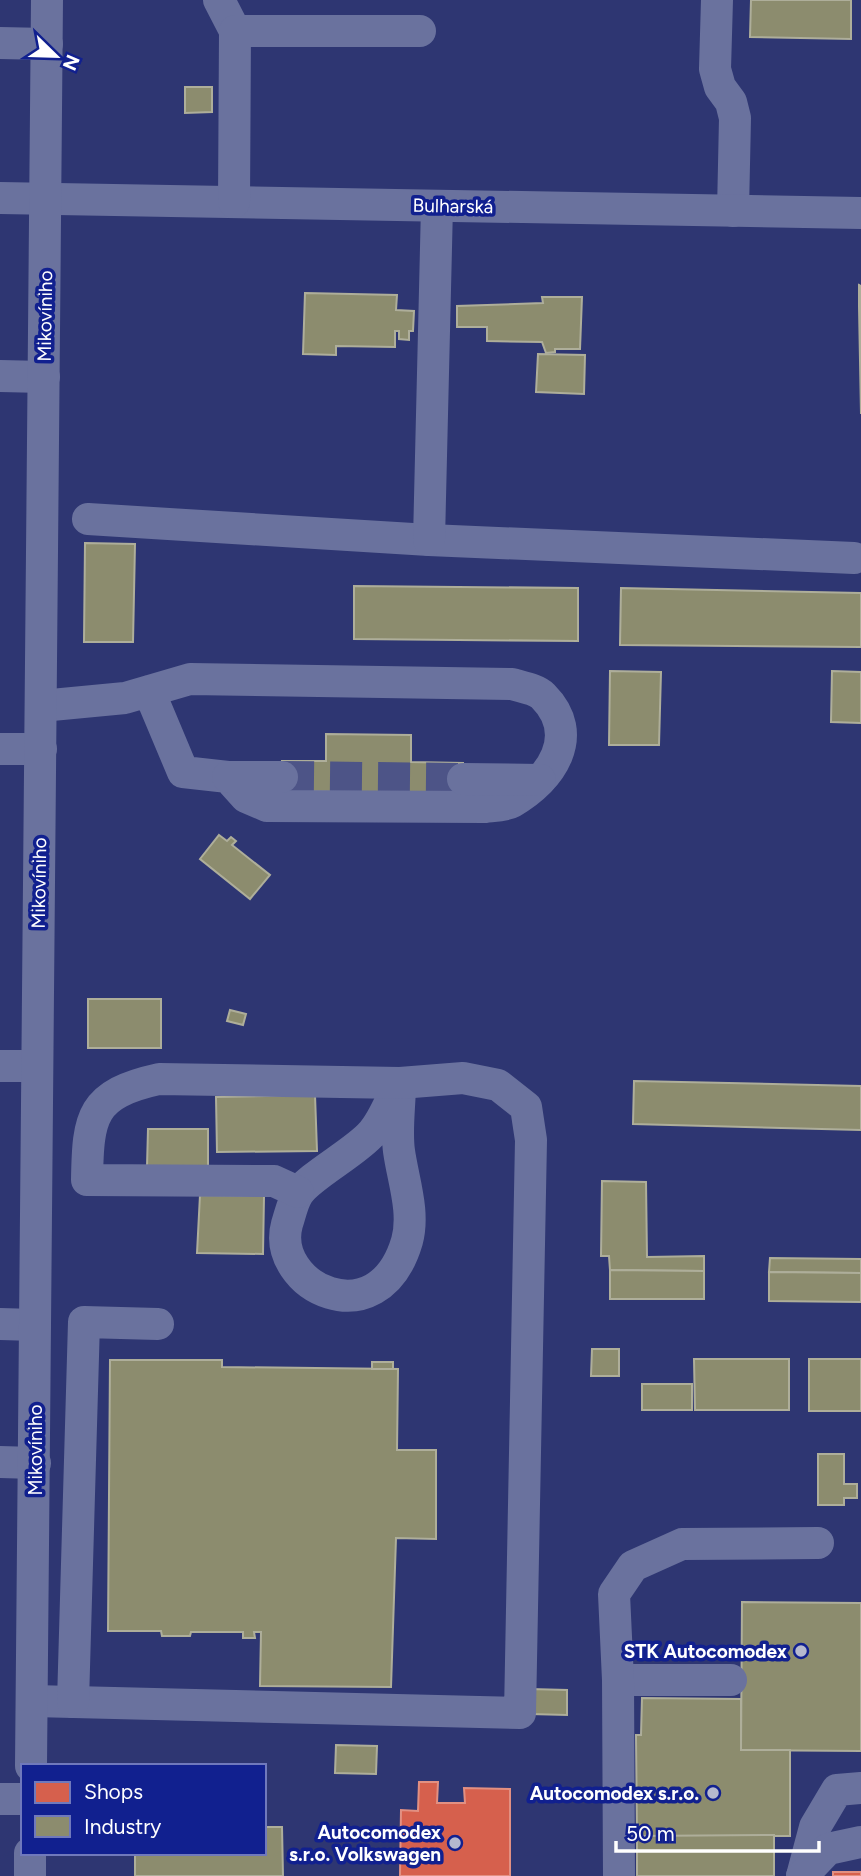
<svg xmlns="http://www.w3.org/2000/svg" width="861" height="1876" font-family="Figtree,sans-serif">
<rect width="100%" height="100%" fill="#2e3672"/>
<g fill="#d6604d" stroke="#e29082" stroke-width="2">
<polygon points="419,1782 438,1782 437,1803 465,1803 464,1788 510,1789 510,1876 400,1876 401,1810 418,1811"/>
<rect x="833" y="1872" width="28" height="4"/>
</g>
<g fill="#8c8c6e" stroke="#aeae9a" stroke-width="2">
<polygon points="751,0 851,0 851,39 750,37"/>
<polygon points="185,87 212,87 212,112 185,113"/>
<polygon points="859,285 861,286 861,414 859,307"/>
<polygon points="305,293 397,295 396,310 414,311 413,331 409,331 409,340 399,339 399,331 395,331 395,347 336,346 336,355 303,354"/>
<polygon points="542,297 582,297 580,349 555,349 555,352 546,353 542,342 487,341 487,327 457,327 457,306 543,303"/>
<polygon points="538,354 585,355 584,394 536,392"/>
<polygon points="85,543 135,544 133,642 84,642"/>
<polygon points="354,586 578,588 578,641 354,639"/>
<polygon points="621,588 861,593 861,647 620,645"/>
<polygon points="610,671 661,672 659,745 609,745"/>
<polygon points="832,671 861,672 861,723 831,722"/>
<polygon points="326,734 411,735 411,762 463,763 463,794 281,791 282,761 326,761"/>
<polygon points="219,835 227,841 231,837 236,841 232,845 270,875 250,899 200,859"/>
<rect x="88" y="999" width="73" height="49"/>
<polygon points="230,1010 246,1014 243,1025 227,1021"/>
<polygon points="634,1081 861,1086 861,1130 633,1124"/>
<polygon points="315,1095 317,1151 217,1152 216,1097"/>
<polygon points="148,1129 208,1129 208,1167 147,1167"/>
<polygon points="602,1181 646,1182 647,1257 704,1256 704,1271 610,1270 609,1256 601,1256"/>
<polygon points="200,1195 264,1196 263,1254 197,1253"/>
<polygon points="770,1258 861,1259 861,1273 769,1272"/>
<polygon points="610,1270 704,1271 704,1299 610,1299"/>
<polygon points="769,1272 861,1273 861,1302 769,1301"/>
<polygon points="592,1349 619,1349 619,1376 591,1376"/>
<polygon points="694,1359 789,1359 789,1410 695,1410"/>
<rect x="809" y="1359" width="52" height="52"/>
<polygon points="110,1360 222,1360 222,1367 398,1369 397,1450 436,1450 436,1539 396,1538 391,1687 260,1686 261,1632 254,1632 255,1638 243,1638 243,1632 191,1632 190,1636 162,1636 161,1631 108,1631"/>
<rect x="372" y="1362" width="21" height="7"/>
<rect x="642" y="1384" width="50" height="26"/>
<polygon points="818,1454 844,1454 844,1484 857,1484 857,1498 844,1498 844,1505 818,1505"/>
<polygon points="742,1602 861,1603 861,1751 741,1750"/>
<polygon points="530,1689 567,1690 567,1715 530,1714"/>
<polygon points="642,1698 741,1699 741,1750 790,1750 790,1836 637,1836 636,1735 641,1735"/>
<polygon points="336,1745 377,1746 376,1774 335,1773"/>
<polygon points="264,1827 282,1827 283,1876 135,1876 135,1853 264,1853"/>
<polygon points="774,1835 774,1876 637,1876 637,1836"/>
</g>
<g fill="none" stroke-linecap="round" stroke-linejoin="round">
<polyline stroke="#4d5487" stroke-width="32" stroke-dasharray="32 16" stroke-linecap="butt" points="282,777 463,779"/>
<g stroke="#6a729e" stroke-width="32">
<polyline points="219,0 235,31"/>
<polyline points="717,0 715,69 720,87 731,102 735,118 733,211"/>
<polyline points="0,43 47,44"/>
<polyline points="0,198 861,213"/>
<polyline points="234,202 235,31 420,31"/>
<polyline points="0,376 44,377"/>
<polyline points="88,519 429,540 854,558"/>
<polyline points="429,540 437,206"/>
<path d="M41 706 125 698 190 679 512 684C521 687 536 689 543 696 582 735 551 780 512 802 505 806 493 806 485 807L267 806 246 797 228 777 183 772 149 691"/>
<polyline points="0,749 41,749"/>
<polyline points="228,777 282,777"/>
<polyline points="463,779 540,780"/>
<polyline points="0,1066 36,1066"/>
<path d="M400 1083C400 1105 396 1129 399 1151 403 1180 415 1212 407 1241 378 1340 270 1286 287 1224 290 1215 293 1201 298 1194 308 1177 356 1152 372 1133 384 1120 391 1098 400 1083Z"/>
<polyline points="0,1324 35,1325"/>
<polyline points="0,1462 35,1463"/>
<polyline points="618,1680 731,1680"/>
<path d="M33 1701 520 1713 531 1140 526 1107 498 1085 463 1078 400 1083 159 1079C91 1094 88 1116 87 1180L274 1181 298 1192"/>
<polyline points="73,1702 84,1322 158,1324"/>
<polyline points="31,1766 47,0"/>
<polyline points="0,1799 23,1799"/>
<polyline points="30,1876 30,1853"/>
<polyline points="619,1876 618,1680 614,1594 633,1566 682,1544 818,1543"/>
<polyline points="802,1876 815,1827 837,1790 861,1788"/>
<polyline points="802,1876 828,1849 861,1842"/>
</g>
</g>
<g fill="#b6b9ce" stroke="#11208f" stroke-width="2.5">
<circle cx="801" cy="1651" r="7"/>
<circle cx="713" cy="1793" r="7"/>
<circle cx="455" cy="1843" r="7"/>
</g>
<g text-anchor="middle" dominant-baseline="central" stroke-width="7" stroke-linejoin="round" paint-order="stroke">
<g font-size="19" fill="#fff" stroke="#11208f">
<text transform="translate(453 206) rotate(1)">Bulharská</text>
<text transform="translate(45 316) rotate(-89)">Mikovíniho</text>
<text transform="translate(39 883) rotate(-89)">Mikovíniho</text>
<text transform="translate(35 1450) rotate(-90)">Mikovíniho</text>
</g>
<g font-size="19" font-weight="bold" fill="#fff" stroke="#11208f" text-anchor="end">
<text x="787" y="1651">STK Autocomodex</text>
<text x="699" y="1793">Autocomodex s.r.o.</text>
<text x="441" y="1832">Autocomodex<tspan x="441" dy="22">s.r.o. Volkswagen</tspan></text>
</g>
</g>
<rect x="21" y="1764" width="245" height="91" fill="#11208f" stroke="#7079bc" stroke-width="2"/>
<rect x="35" y="1782" width="35" height="21" fill="#d6604d" stroke="#7079bc" stroke-width="2"/>
<text x="84" y="1799" font-size="21" fill="#ffffff">Shops</text>
<rect x="35" y="1816" width="35" height="21" fill="#8c8c6e" stroke="#7079bc" stroke-width="2"/>
<text x="84" y="1834" font-size="21" fill="#ffffff">Industry</text>
<g transform="translate(56 56) rotate(113)" stroke="#11208f" stroke-width="5" paint-order="stroke">
<path d="M0-5L12 26L0 18L-12 26Z" fill="#ffffff"/>
<text y="-10" font-size="19" font-weight="bold" text-anchor="middle" fill="#ffffff">N</text>
</g>
<path d="M616 1841v10h203v-10" fill="none" stroke="#ffffff" stroke-width="3.5"/>
<text x="626" y="1841" font-size="21" fill="#ffffff" stroke="#11208f" stroke-width="5" paint-order="stroke">50 m</text>
</svg>
